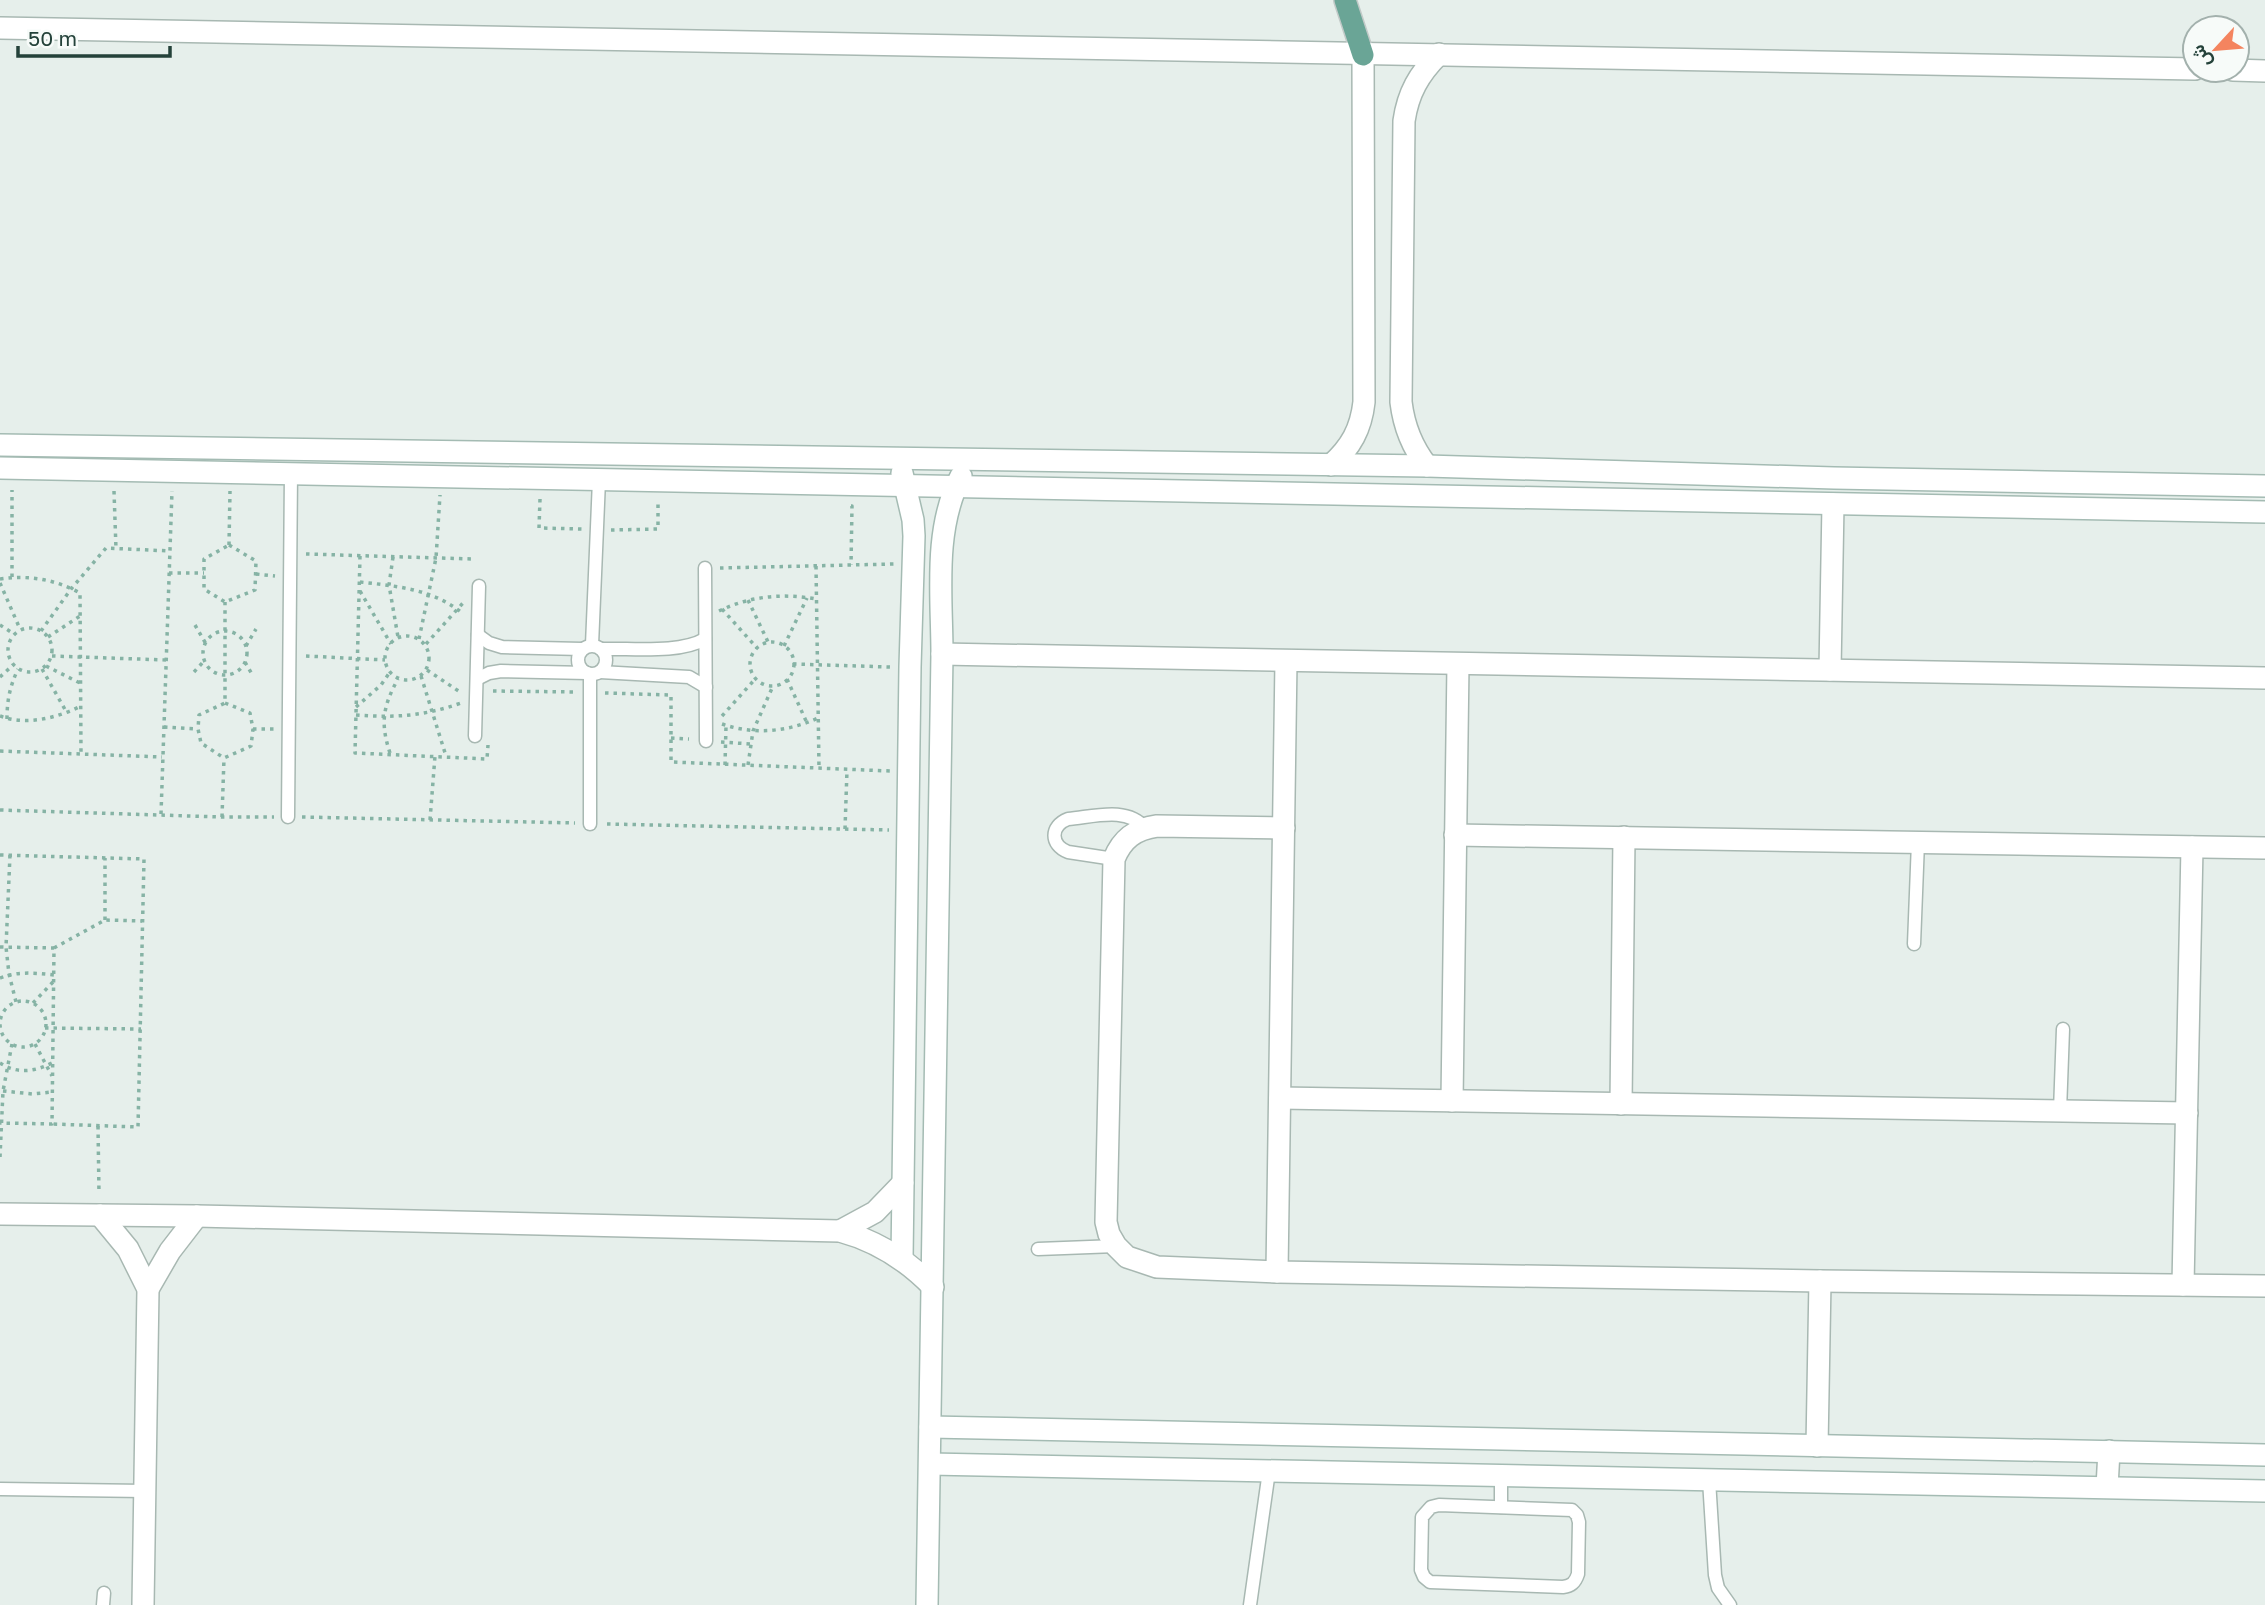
<svg xmlns="http://www.w3.org/2000/svg" width="2265" height="1605" font-family="'Golos Text',Vazirmatn,sans-serif">
<rect width="100%" height="100%" fill="#e6efeb"/>
<g fill="none" stroke-linecap="round" stroke-linejoin="round">
<defs>
<g id="lane">
<polyline points="705,568 706,741"/>
<polyline points="478,635 489,643 502,647 582,649"/>
<polyline points="592,645 599,480"/>
<circle cx="592" cy="660" r="14"/>
<path d="M601 649C632 648 679 654 705 639"/>
<polyline points="600,672 689,677 706,687"/>
<polyline points="590,674 590,824"/>
<polyline points="477,679 489,673 501,671 587,673"/>
<polyline points="475,736 479,586"/>
<polyline points="288,817 291,472"/>
<path d="M1114 859 1068 852C1050 845 1050 826 1068 819 1093 817 1127 806 1145 828"/>
<polyline points="1914,944 1918,842"/>
<polyline points="2060,1111 2063,1029"/>
<polyline points="1038,1249 1116,1246"/>
<polyline points="1709,1480 1715,1575 1718,1588 1730,1605"/>
<polyline points="0,1489 145,1491"/>
<path d="M1439 1505 1572 1510 1577 1515 1579 1522 1578 1574C1575 1583 1571 1586 1563 1587L1430 1582 1424 1577 1421 1570 1422 1517 1431 1507Z"/>
<polyline points="1501,1507 1501,1476"/>
<polyline points="103,1605 104,1593"/>
<polyline points="1250,1605 1269,1471"/>
</g>
<g id="street">
<polyline points="0,28 2195,69"/>
<polyline points="2233,70 2265,71"/>
<path d="M1331 465C1351 447 1361 429 1364 402L1363 55"/>
<path d="M1427 466C1412 447 1404 427 1401 402L1404 121C1408 93 1419 74 1439 54"/>
<polyline points="942,654 2265,678"/>
<polyline points="1830,670 1833,504"/>
<path d="M1284 828 1157 826C1135 829 1122 839 1114 859L1106 1222 1109 1234 1116 1246 1127 1257 1157 1267 1277 1272 1820 1281 2265 1286"/>
<polyline points="1455,835 2265,848"/>
<polyline points="1280,1098 2187,1113"/>
<polyline points="1452,1101 1458,664"/>
<polyline points="1621,1104 1624,837"/>
<path d="M0 1214 197 1216 840 1231C877 1241 906 1259 933 1287"/>
<polyline points="100,1215 128,1249 148,1289 143,1605"/>
<polyline points="840,1231 875,1212 903,1183"/>
<polyline points="1277,1272 1286,661"/>
<polyline points="2183,1285 2192,847"/>
<polyline points="148,1289 170,1251 197,1216"/>
<polyline points="1817,1446 1820,1281"/>
<polyline points="2107,1487 2109,1451"/>
</g>
<g id="secondary">
<polyline points="0,445 1427,466 1834,478 2265,486"/>
<polyline points="0,468 2265,512"/>
<polyline points="902,1259 910,667 914,536 913,520 902,473"/>
<polyline points="930,1427 2265,1455"/>
<polyline points="930,1464 2265,1491"/>
<path d="M927 1605 942 654C942 596 933 530 961 476"/>
</g>
<polyline id="primary" points="1345,0 1363,55"/>
</defs>
<use href="#lane" stroke="#a8b8b2" stroke-width="15"/>
<use href="#street" stroke="#a8b8b2" stroke-width="24"/>
<use href="#secondary" stroke="#a4bbb3" stroke-width="24"/>
<use href="#primary" stroke="#c2cac8" stroke-width="24"/>
<g stroke="#86b3a5" stroke-width="3.5" stroke-dasharray="3.5 5" stroke-linecap="butt">
<polyline points="114,491 116,549"/>
<polyline points="540,499 539,528 582,529"/>
<polyline points="851,506 852,506 851,565"/>
<polyline points="611,530 658,529 658,503 661,503"/>
<polygon points="229,545 256,561 255,590 225,602 204,589 204,559"/>
<polyline points="229,545 230,491"/>
<polyline points="306,554 472,559"/>
<polyline points="360,556 355,753 487,759 488,745"/>
<polyline points="393,557 389,585 398,637"/>
<polyline points="816,566 819,768"/>
<polyline points="720,568 894,564"/>
<polyline points="169,573 204,573"/>
<polyline points="256,574 275,576"/>
<polyline points="12,577 12,490"/>
<path d="M0 579C29 575 54 579 80 593L81 755"/>
<path d="M360 582C396 586 433 589 462 613"/>
<polyline points="0,583 20,629"/>
<polyline points="360,591 391,644"/>
<polyline points="748,600 768,642"/>
<polyline points="722,609 757,648"/>
<path d="M719 611C750 596 783 593 816 599"/>
<polyline points="0,625 14,634"/>
<polyline points="195,625 206,644"/>
<circle cx="30" cy="650" r="22"/>
<polyline points="41,631 71,589 106,548 170,551"/>
<circle cx="225" cy="653" r="22"/>
<circle cx="407" cy="658" r="22"/>
<polyline points="48,637 80,616"/>
<polyline points="419,639 436,558 440,495"/>
<circle cx="772" cy="664" r="22"/>
<polyline points="426,644 463,603"/>
<polyline points="246,646 256,629"/>
<polyline points="784,646 807,598"/>
<polyline points="52,656 166,660"/>
<polyline points="306,656 385,660"/>
<polyline points="245,662 253,676"/>
<polyline points="793,664 890,667"/>
<polyline points="46,666 80,683"/>
<polyline points="42,669 67,713"/>
<polyline points="427,670 460,692"/>
<polyline points="194,672 205,660"/>
<polyline points="421,676 446,756"/>
<polyline points="0,677 13,665"/>
<polyline points="787,679 807,723"/>
<polyline points="493,691 576,692"/>
<polyline points="605,693 671,695 671,762 890,771"/>
<polyline points="225,703 250,713 253,729 251,746 224,758 201,743 198,729 199,715 225,703 225,602"/>
<polyline points="356,707 381,685 390,672"/>
<path d="M356 715C396 718 424 716 461 703"/>
<path d="M0 716C26 726 57 718 81 706"/>
<polyline points="722,716 756,678"/>
<path d="M7 719C7 700 10 686 18 669"/>
<path d="M722 724C754 735 787 732 818 718"/>
<polyline points="164,727 198,729"/>
<polyline points="253,729 275,729"/>
<polyline points="671,738 689,739"/>
<polyline points="721,742 751,744"/>
<polyline points="0,751 162,757"/>
<path d="M390 753C380 723 383 706 398 679"/>
<polyline points="725,765 726,726"/>
<polyline points="748,765 753,731 773,686"/>
<polyline points="0,810 222,817 274,817"/>
<polyline points="161,814 172,491"/>
<polyline points="222,817 224,758"/>
<polyline points="302,817 575,823"/>
<polyline points="430,820 435,756"/>
<polyline points="607,824 889,830"/>
<polyline points="845,829 847,770"/>
<polyline points="0,855 144,859 138,1127 52,1124"/>
<polyline points="10,855 6,947 9,974 16,1002"/>
<polyline points="105,920 105,858"/>
<polyline points="0,947 54,948 52,1124 0,1123"/>
<polyline points="54,948 105,920 142,921"/>
<path d="M0 978C18 971 35 973 54 975"/>
<circle cx="23" cy="1024" r="23"/>
<polyline points="33,1003 53,982"/>
<polyline points="45,1028 141,1029"/>
<polyline points="35,1044 52,1076"/>
<path d="M0 1063C17 1074 34 1072 52 1063"/>
<polyline points="3,1091 33,1094 52,1092"/>
<polyline points="98,1126 99,1194"/>
<polyline points="0,1157 3,1091 12,1044"/>
</g>
<use href="#lane" stroke="#fff" stroke-width="12"/>
<use href="#street" stroke="#fff" stroke-width="21"/>
<use href="#secondary" stroke="#fff" stroke-width="21"/>
<use href="#primary" stroke="#6aa596" stroke-width="21"/>
</g>
<g transform="translate(2216 49) rotate(244)"><circle r="33" fill="#f7fbf9" stroke="#a3b1ad" stroke-width="2"/>
<path d="M0-5L12 26L0 18L-12 26Z" fill="#f4845f"/>
<text y="-10" font-size="19" font-weight="bold" text-anchor="middle" fill="#24423a">ش</text>
</g>
<path d="M18 46v10h152v-10" fill="none" stroke="#24423a" stroke-width="3.5"/>
<text x="28" y="46" font-size="21" fill="#24423a" stroke="#f7fbf9" stroke-width="5" paint-order="stroke">50 m</text>
</svg>
